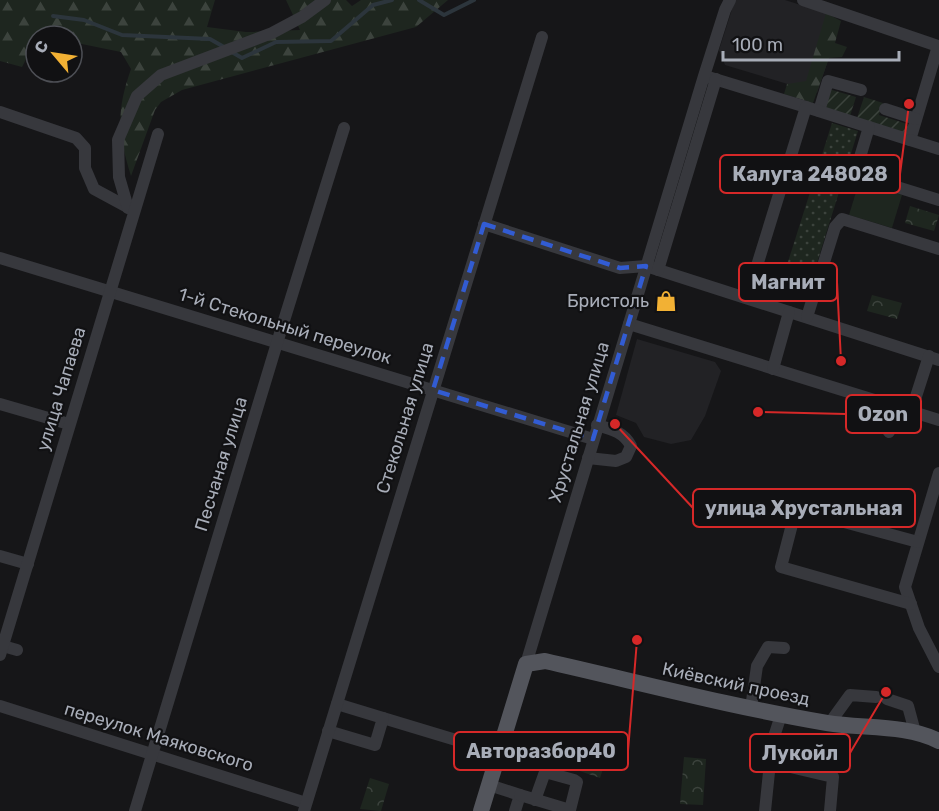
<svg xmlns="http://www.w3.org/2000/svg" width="939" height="811" font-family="Rubik,sans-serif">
<defs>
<pattern id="grass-dots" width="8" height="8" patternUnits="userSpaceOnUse" patternTransform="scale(1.5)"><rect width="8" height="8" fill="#1e261f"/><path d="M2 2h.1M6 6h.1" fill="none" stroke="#3c433d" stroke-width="1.8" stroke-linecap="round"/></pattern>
<pattern id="forest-firs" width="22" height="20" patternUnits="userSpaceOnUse" patternTransform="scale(1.5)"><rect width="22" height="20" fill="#1e261f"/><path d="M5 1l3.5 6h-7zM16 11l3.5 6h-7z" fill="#3c433d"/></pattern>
<pattern id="park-crowns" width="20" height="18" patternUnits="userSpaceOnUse" patternTransform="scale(1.5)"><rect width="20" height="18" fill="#1e261f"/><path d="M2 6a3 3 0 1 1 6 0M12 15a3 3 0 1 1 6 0" fill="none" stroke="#3c433d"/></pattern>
<pattern id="garden-furrows" width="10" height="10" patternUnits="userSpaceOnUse" patternTransform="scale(1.5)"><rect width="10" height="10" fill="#1e261f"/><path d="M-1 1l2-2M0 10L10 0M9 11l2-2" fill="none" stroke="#3c433d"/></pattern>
</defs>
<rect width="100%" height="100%" fill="#161618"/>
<g fill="#222225">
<polygon points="735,0 785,0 826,13 832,49 817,93 725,65 719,50"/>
<polygon points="637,339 715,362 721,371 705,416 691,440 671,444 644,437 636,423 616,415"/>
</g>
<polygon fill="url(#grass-dots)" points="832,123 858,131 807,295 780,287"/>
<g fill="url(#forest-firs)">
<path d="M0 0H215L207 27 246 32 300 30 286 0H346L352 6 361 0H448L416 27 182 90 161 102 155 110 131 176C118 134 116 111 131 69L121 52 72 42V36L39 35 36 36V40L22 67 0 61Z"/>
<polygon points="826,13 841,21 835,43 847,47 842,57 829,58 813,103 784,94 787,84 806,81"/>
</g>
<g fill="url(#park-crowns)">
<polygon points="910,206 939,215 934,231 905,223"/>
<polygon points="872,295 902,303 897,319 867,311"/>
<polygon points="580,740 609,750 600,778 571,768"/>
<polygon points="684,757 706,759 703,805 680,804"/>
<polygon points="370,778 389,784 381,811 360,809"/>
</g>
<g fill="url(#garden-furrows)">
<polygon points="829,89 856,97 850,116 823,108"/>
<polygon points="864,97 883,103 879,115 910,125 907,134 857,118"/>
</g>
<polygon fill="#1e261f" points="859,182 902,195 892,228 849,215"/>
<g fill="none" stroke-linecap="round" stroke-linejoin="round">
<g stroke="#2c353c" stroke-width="4">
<polyline points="419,0 444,15 474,0"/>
<polyline points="53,16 84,20 122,35 210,39 224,47"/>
<polyline points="230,51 242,58 276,42 331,41 373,5 392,0"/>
</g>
<g stroke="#37383d" stroke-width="12">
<polyline points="803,0 938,46 910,140 869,127"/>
<polyline points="708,77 806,107"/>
<polyline points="885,109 916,119"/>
<polyline points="819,111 828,81 861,90"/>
<polyline points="0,112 76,138 85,148 85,168 94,189 131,209"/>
<polyline points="910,140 939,149"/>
<polyline points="128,208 119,177 118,140 137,96 161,75 272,33 302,17 325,0"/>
<polyline points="484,224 620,268 646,266 939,360"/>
<polyline points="0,258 593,439"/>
<polyline points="658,270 716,79"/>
<polyline points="747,298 806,107 869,127 855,174 939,200"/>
<polyline points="807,317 835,227 842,219 939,249"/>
<polyline points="629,324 939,420"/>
<polyline points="773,369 789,312"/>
<polyline points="880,402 877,414 889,432"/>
<polyline points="0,404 69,424"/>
<polyline points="911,412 929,356"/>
<path d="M588 458 616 461 626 457 631 446C624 432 611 429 597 425"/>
<polyline points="939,473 905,587 919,628 939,667"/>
<polyline points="0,556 28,564"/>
<polyline points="911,604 781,567 796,509 918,542"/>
<polyline points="3,646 17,650"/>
<polyline points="0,655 158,134"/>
<polyline points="526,664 704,76 725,10 730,0"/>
<polyline points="887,699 908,706 915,732"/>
<polyline points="0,706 306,803"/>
<polyline points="751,708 757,666 768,647 784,648"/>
<polyline points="383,718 499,753"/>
<polyline points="829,724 850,695 876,697"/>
<polyline points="328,731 375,745 383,718 337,704"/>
<polyline points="769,762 833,777 830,811"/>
<polyline points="489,785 520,795 515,811"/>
<polyline points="520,795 570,810 577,782 574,780 545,772 535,800"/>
<polyline points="135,811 277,343 344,128"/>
<polyline points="304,811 542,37"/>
<polyline points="765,811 772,743 781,715"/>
</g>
<path stroke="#53555c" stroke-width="16" d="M481 811 526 664 545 661C638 682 732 707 827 723 864 729 905 724 939 741"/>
</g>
<path fill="none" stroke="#325cd3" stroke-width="4.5" stroke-dasharray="12 8" stroke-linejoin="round" d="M484 224 620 268 646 266 593 439 433 390Z"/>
<defs>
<symbol id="shop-bare" viewBox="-9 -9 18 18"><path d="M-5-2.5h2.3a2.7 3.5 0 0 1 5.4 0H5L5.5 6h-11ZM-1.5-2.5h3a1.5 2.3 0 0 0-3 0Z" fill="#f2b134" stroke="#111113" stroke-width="2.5" paint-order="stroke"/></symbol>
</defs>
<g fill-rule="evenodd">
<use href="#shop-bare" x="651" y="286" width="30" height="30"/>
</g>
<g text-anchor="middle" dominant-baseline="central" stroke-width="4.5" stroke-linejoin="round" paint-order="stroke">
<g font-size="18" fill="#a8adb8" stroke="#111113" text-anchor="end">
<text x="649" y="301">Бристоль</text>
</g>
<g font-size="18" fill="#a8adb8" stroke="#111113">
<text transform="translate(285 326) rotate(17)">1-й Стекольный переулок</text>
<text transform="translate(61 389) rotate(-73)">улица Чапаева</text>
<text transform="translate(405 418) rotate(-73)">Стекольная улица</text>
<text transform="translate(579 422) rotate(-73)">Хрустальная улица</text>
<text transform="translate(221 464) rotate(-73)">Песчаная улица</text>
<text transform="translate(736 684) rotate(12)">Киёвский проезд</text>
<text transform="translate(159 737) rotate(17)">переулок Маяковского</text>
</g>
</g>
<path fill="none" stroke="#d62828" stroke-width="2" d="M909 104L900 174M841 361L837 282M758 412L846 414M615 424L693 508M637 640L628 751M886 692L850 753"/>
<g fill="#d62828" stroke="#111113" stroke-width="2">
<circle cx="909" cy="104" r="6"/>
<circle cx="841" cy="361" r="6"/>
<circle cx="758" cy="412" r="6"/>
<circle cx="615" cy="424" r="6"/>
<circle cx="637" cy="640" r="6"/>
<circle cx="886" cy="692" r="6"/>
</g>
<g fill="#111113" stroke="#d62828" stroke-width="2">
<rect x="720" y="155" width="180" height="38" rx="6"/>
<rect x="739" y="263" width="98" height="38" rx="6"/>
<rect x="846" y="395" width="75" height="38" rx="6"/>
<rect x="693" y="489" width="222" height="38" rx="6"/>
<rect x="454" y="732" width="174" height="38" rx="6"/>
<rect x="750" y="734" width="100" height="38" rx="6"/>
</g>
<g font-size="20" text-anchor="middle" font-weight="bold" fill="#a8adb8">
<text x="810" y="181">Калуга 248028</text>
<text x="788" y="289">Магнит</text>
<text x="883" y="421">Ozon</text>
<text x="804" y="515">улица Хрустальная</text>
<text x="541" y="758">Авторазбор40</text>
<text x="800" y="760">Лукойл</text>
</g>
<g transform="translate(54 54) rotate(299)"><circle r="28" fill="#111113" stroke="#4d4f55" stroke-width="1.5"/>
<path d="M0-4.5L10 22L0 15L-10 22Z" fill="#f2b134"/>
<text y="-9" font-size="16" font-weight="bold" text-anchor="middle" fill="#a8adb8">С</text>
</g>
<path d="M723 51v9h176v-9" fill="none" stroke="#a8adb8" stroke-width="3"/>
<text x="732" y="51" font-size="18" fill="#a8adb8" stroke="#111113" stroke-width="4.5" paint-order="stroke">100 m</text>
</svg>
